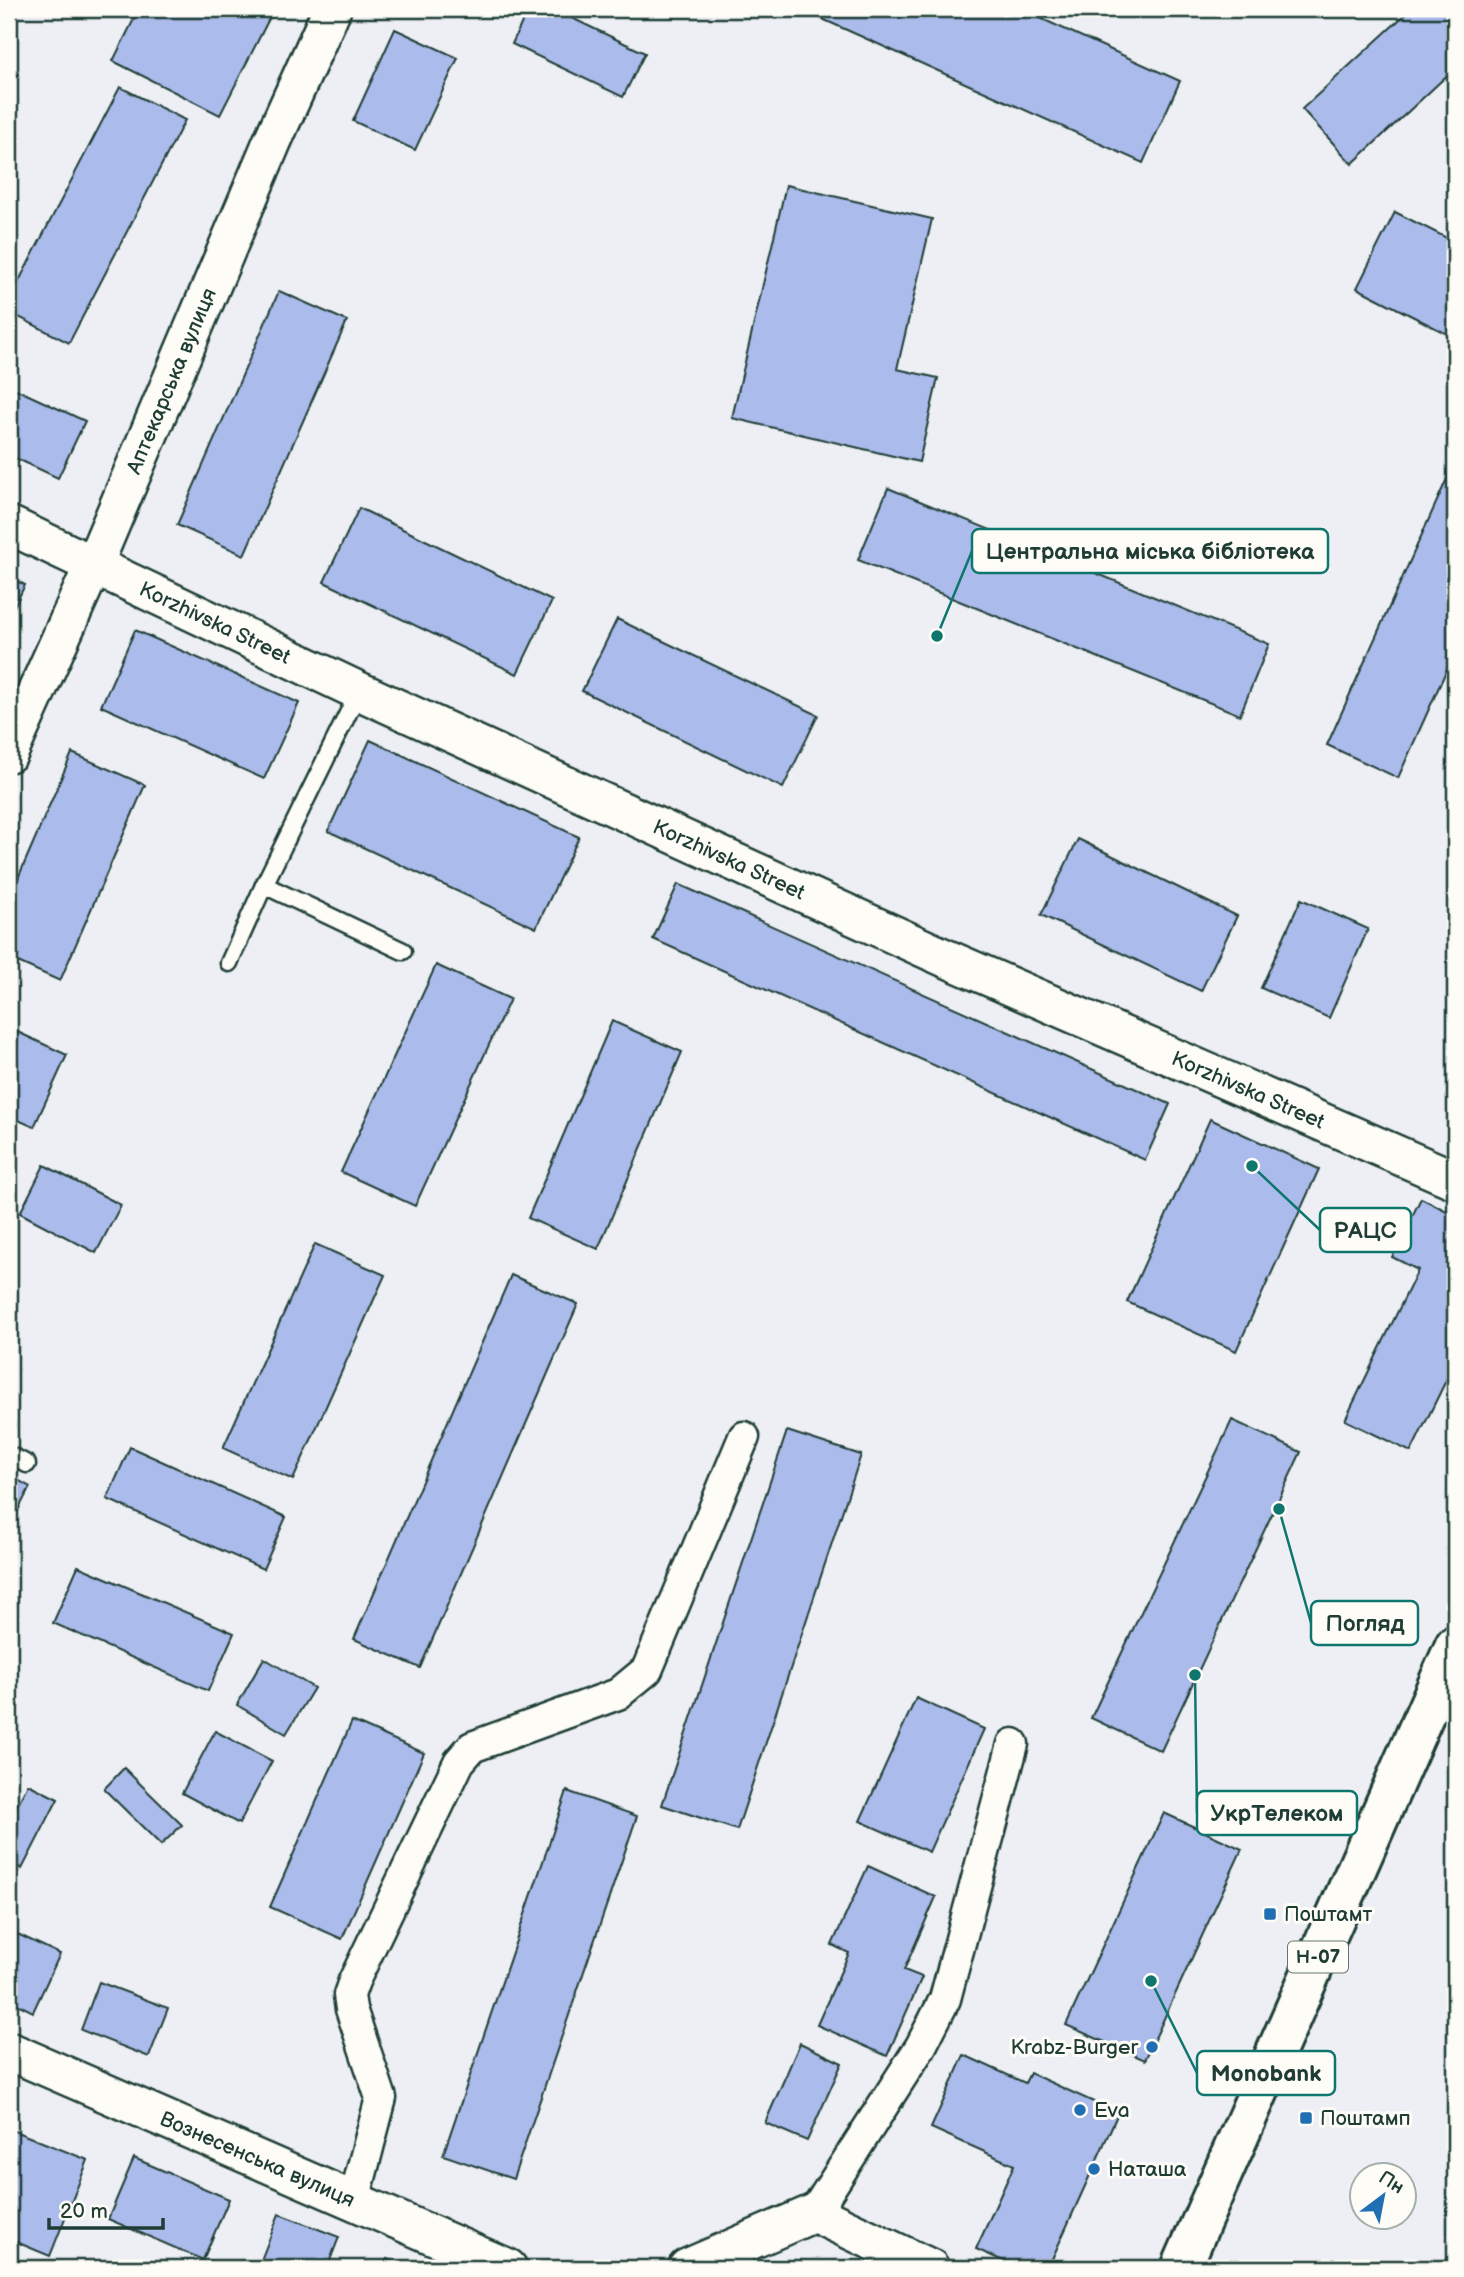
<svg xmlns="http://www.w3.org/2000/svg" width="1464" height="2277" font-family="'Balsamiq Sans',sans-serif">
<rect width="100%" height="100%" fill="#edeff5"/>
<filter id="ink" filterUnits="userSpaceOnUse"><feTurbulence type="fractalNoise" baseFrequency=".0143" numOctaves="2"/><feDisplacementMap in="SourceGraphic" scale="14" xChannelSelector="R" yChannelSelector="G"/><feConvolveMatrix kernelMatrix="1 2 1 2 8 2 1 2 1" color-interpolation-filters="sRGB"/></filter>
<g filter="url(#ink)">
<g fill="#abbbeb" stroke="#1f3d34" stroke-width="2">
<polygon points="139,9 274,9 220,115 113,61"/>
<polygon points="528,9 553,9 645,53 623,97 512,44"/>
<polygon points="800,9 1020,9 1180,81 1143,163"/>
<polygon points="1411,9 1455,9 1455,68 1352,164 1302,109"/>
<polygon points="395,29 458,58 415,150 353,121"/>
<polygon points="120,87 185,120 69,343 9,312 9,300"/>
<polygon points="786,185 932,219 897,369 938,378 919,462 732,418"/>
<polygon points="1395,212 1455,242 1455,338 1357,288"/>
<polygon points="279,291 347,321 244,555 177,525"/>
<polygon points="9,386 85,421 58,478 9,455"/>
<polygon points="1455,461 1455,651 1398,778 1327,745"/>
<polygon points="888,488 1269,644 1240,715 858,560"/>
<polygon points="359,508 552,601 517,674 324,582"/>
<polygon points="9,577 25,585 9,617"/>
<polygon points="617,619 818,715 783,788 582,691"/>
<polygon points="135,630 299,703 264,779 101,706"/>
<polygon points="370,740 579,837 536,928 328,831"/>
<polygon points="72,753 145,785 60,981 9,958 9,899"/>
<polygon points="1078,839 1237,916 1201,991 1041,915"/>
<polygon points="678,884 1170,1104 1145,1160 653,939"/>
<polygon points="1301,899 1368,929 1329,1018 1261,988"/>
<polygon points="436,965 510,999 415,1206 341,1172"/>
<polygon points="612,1021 682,1052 598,1249 528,1218"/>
<polygon points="9,1028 67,1055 34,1127 9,1116"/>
<polygon points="1210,1119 1319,1169 1236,1351 1127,1302"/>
<polygon points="44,1165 121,1205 96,1253 20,1213"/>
<polygon points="1421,1198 1455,1215 1455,1362 1411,1452 1345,1420 1418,1270 1392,1257"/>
<polygon points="315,1244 385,1275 293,1480 223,1448"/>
<polygon points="511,1275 578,1304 420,1668 354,1639"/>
<polygon points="1232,1420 1301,1452 1161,1751 1091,1718"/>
<polygon points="787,1431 861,1455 737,1830 662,1805"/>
<polygon points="130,1447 286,1517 263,1569 107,1499"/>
<polygon points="9,1475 30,1487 9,1528"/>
<polygon points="78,1566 234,1633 208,1691 53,1623"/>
<polygon points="264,1658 314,1688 286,1734 237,1705"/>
<polygon points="916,1698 984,1729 929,1852 860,1821"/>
<polygon points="352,1721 424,1753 342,1939 270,1907"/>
<polygon points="215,1731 272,1761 239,1824 182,1793"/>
<polygon points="124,1768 182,1825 161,1845 104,1789"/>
<polygon points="28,1784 58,1799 22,1869 9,1862 9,1821"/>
<polygon points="567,1791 637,1816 513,2179 443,2155"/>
<polygon points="1164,1813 1242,1849 1145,2060 1066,2025"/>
<polygon points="868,1866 936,1897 904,1970 922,1977 887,2056 817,2025 849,1953 832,1945"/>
<polygon points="9,1930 60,1954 33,2012 9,2000"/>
<polygon points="99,1982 168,2008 149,2057 81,2030"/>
<polygon points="800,2043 842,2063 807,2141 765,2123"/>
<polygon points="964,2055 1025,2083 1030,2073 1118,2113 1048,2268 1019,2268 976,2249 1014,2165 931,2128"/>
<polygon points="9,2129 88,2160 50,2256 9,2239"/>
<polygon points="134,2158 229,2199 203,2260 108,2219"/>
<polygon points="279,2214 339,2237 327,2268 258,2268"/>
<polygon points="387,2259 408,2268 383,2268"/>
</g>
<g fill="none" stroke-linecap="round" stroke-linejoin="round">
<defs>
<g id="service">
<polyline points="264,885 403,951"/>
<polyline points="229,963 264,885 359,691"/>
<polyline points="9,1455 27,1464"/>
</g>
<g id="minor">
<polyline points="354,2201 381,2098 351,2009 349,1995 354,1981 459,1762 472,1747 618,1694 647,1670 744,1437"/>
<polyline points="814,2213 921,2046 945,1999 1013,1744"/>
</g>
<g id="tertiary">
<path id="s1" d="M9 525 359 691 943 957 1455 1180"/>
<path id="s2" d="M9 753 94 564 272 142 332 9"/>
<path id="s3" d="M9 2051 508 2268"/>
<polyline points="687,2268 814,2213 930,2268"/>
</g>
<polyline id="primary" points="1181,2268 1455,1645"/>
</defs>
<use href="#service" stroke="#1f3d34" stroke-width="21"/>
<use href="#minor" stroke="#1f3d34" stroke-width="35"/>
<use href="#tertiary" stroke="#1f3d34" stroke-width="42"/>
<use href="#primary" stroke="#1f3d34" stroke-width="44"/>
<use href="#service" stroke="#fdfcf7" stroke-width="16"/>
<use href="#minor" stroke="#fdfcf7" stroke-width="30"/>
<use href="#tertiary" stroke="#fdfcf7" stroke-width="37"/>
<use href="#primary" stroke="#fdfcf7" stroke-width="38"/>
</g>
</g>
<g fill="#1f6fb2" stroke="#fdfcf7" stroke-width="2.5">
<rect x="1263" y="1907" width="14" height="14" rx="3.5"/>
<circle cx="1152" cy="2047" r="7"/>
<circle cx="1080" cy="2110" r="7"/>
<rect x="1299" y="2111" width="14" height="14" rx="3.5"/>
<circle cx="1094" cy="2169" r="7"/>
</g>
<g text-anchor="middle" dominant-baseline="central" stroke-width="6" stroke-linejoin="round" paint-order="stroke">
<rect fill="#fdfcf7" stroke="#62766e" stroke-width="2" x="1288" y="1941.5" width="60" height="31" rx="5"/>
<g font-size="19" font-weight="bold" fill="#1f3d34">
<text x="1318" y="1957">Н-07</text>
</g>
<g font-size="21" fill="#1f3d34" stroke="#fdfcf7">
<text stroke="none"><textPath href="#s2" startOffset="406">Аптекарська вулиця</textPath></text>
<text stroke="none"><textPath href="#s1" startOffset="228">Korzhivska Street</textPath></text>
<text stroke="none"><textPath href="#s1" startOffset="794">Korzhivska Street</textPath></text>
<text stroke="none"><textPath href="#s1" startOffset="1362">Korzhivska Street</textPath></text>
<text stroke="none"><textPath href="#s3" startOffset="271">Вознесенська вулиця</textPath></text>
</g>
<g font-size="21" fill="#1f3d34" stroke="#fdfcf7" text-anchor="start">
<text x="1284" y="1914">Поштамт</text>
<text x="1138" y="2047" text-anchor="end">Krabz-Burger</text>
<text x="1094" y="2110">Eva</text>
<text x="1320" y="2118">Поштамп</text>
<text x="1108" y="2169">Наташа</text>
</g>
</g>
<path fill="none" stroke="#0f766e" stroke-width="2.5" d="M937 636L972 551M1252 1166L1320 1230M1279 1509L1311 1623M1195 1675L1197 1813M1151 1981L1197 2073"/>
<g fill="#0f766e" stroke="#fdfcf7" stroke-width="2.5">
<circle cx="937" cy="636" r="7"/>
<circle cx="1252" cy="1166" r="7"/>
<circle cx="1279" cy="1509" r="7"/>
<circle cx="1195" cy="1675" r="7"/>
<circle cx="1151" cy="1981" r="7"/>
</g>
<g fill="#fdfcf7" stroke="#0f766e" stroke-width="2.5">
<rect x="972" y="529" width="356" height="44" rx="7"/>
<rect x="1320" y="1208" width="91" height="44" rx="7"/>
<rect x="1311" y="1601" width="107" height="44" rx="7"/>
<rect x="1197" y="1791" width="160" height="44" rx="7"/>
<rect x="1197" y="2051" width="138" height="44" rx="7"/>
</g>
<g font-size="23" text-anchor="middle" font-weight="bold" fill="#1f3d34">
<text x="1150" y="559">Центральна міська бібліотека</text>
<text x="1365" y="1238">РАЦС</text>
<text x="1365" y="1631">Погляд</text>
<text x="1277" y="1821">УкрТелеком</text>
<text x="1266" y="2081">Monobank</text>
</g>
<rect width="1464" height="2277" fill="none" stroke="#fdfcf7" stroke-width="35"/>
<rect x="18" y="18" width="1429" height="2242" fill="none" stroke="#1f3d34" stroke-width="2.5" filter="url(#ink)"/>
<g transform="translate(1383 2196) rotate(32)"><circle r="33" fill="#fdfcf7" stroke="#a4b0a9" stroke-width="2"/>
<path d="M0-5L12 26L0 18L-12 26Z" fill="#1f6fb2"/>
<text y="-10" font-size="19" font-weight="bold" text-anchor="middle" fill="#1f3d34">Пн</text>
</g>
<path d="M49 2218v10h114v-10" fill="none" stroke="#1f3d34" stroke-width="3.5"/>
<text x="60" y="2218" font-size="21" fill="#1f3d34" stroke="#fdfcf7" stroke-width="5" paint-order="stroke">20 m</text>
</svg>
